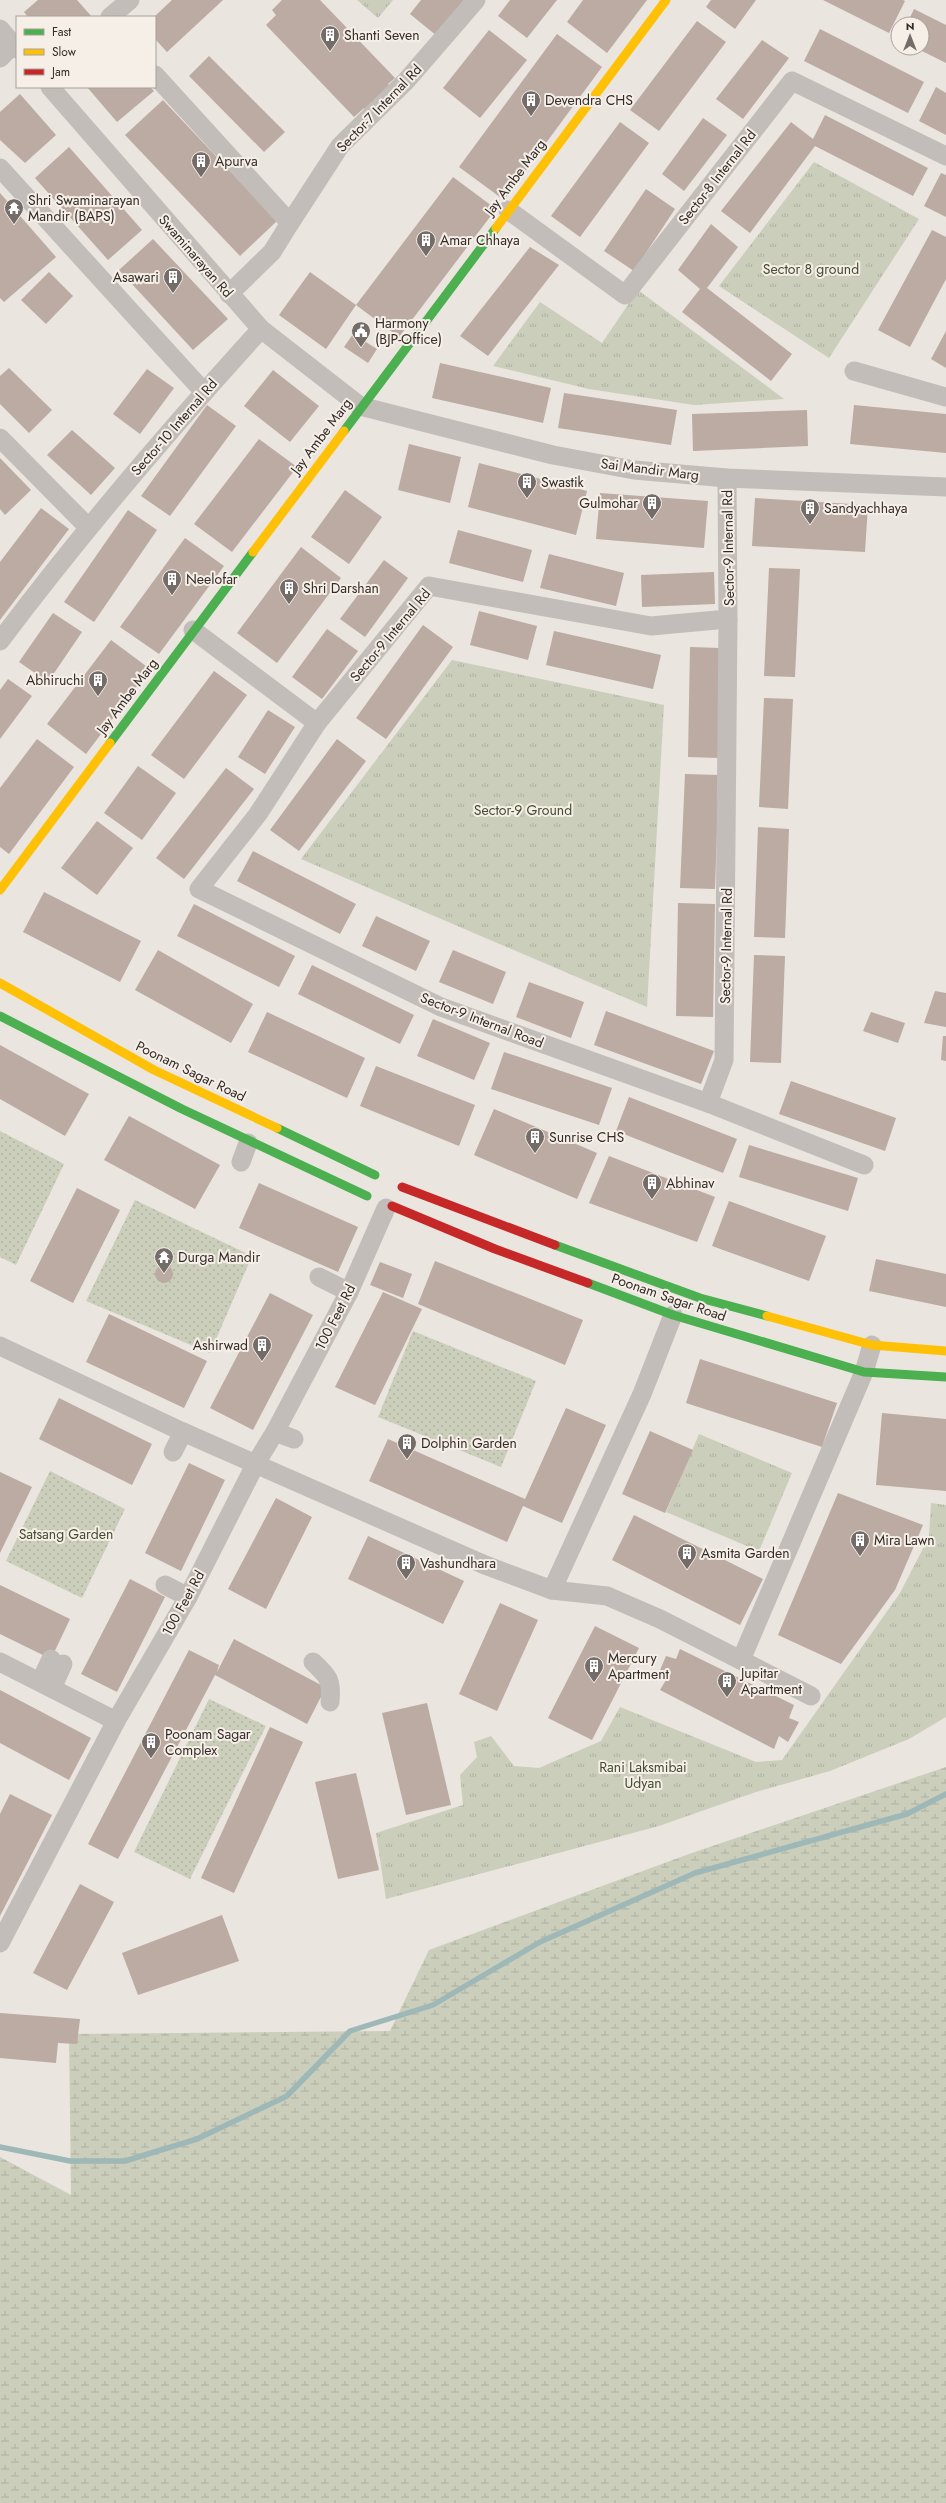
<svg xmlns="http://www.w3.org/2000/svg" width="946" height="2503" font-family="Jost,sans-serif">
<defs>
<pattern id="grass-dots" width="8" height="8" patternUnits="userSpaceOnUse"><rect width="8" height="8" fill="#cbcebb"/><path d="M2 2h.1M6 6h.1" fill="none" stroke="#afb1a1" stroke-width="1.8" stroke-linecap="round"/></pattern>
<pattern id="wetland-marsh" width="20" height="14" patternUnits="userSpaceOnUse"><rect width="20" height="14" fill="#cbcebb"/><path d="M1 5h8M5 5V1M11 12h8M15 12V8" fill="none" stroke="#afb1a1"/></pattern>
<pattern id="park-tufts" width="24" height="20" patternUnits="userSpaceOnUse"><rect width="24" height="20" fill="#cbcebb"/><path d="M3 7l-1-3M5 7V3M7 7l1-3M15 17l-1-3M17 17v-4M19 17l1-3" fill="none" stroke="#afb1a1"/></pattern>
</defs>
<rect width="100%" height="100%" fill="#eae5df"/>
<g fill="url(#grass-dots)">
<polygon points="0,1131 64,1164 16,1265 0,1257"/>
<polygon points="135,1200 252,1256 210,1353 86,1301"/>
<polygon points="413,1331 536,1381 501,1467 378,1417"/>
<polygon points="50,1471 125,1509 82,1598 6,1561"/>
<polygon points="209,1699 266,1726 190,1879 134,1852"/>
</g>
<polygon fill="url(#wetland-marsh)" points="946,1767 946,2503 0,2503 0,2157 71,2195 69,2034 390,2031 429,1950 689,1854"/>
<g fill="url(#park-tufts)">
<polygon points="357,0 393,0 378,18"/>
<polygon points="814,162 919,219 829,358 719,286"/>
<polygon points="638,290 784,399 694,405 589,389 493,366 540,302 602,343"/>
<polygon points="452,660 664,705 647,1007 301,859"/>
<polygon points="699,1434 792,1473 759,1551 666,1512"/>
<polygon points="931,1503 946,1505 946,1717 909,1739 830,1771 756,1792 659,1826 386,1899 376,1833 463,1805 460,1775 477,1757 474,1742 491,1736 514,1766 539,1768 601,1741 620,1707 756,1762 782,1760 900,1593 929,1537"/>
</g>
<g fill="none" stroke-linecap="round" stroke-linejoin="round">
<polyline stroke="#9eb8b8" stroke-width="5.5" points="0,2147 70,2161 125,2161 197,2139 287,2096 350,2031 433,2005 540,1942 695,1873 907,1814 946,1794"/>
</g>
<g fill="#bbaba3">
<polygon points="38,0 77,0 92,17 28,17 24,12"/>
<polygon points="172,0 223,0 167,52 155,39 154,17"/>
<polygon points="282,0 320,0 395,78 388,84 394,90 369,114 364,108 354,117 266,25 276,15 272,10"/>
<polygon points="421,0 466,0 437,36 410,14"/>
<polygon points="510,0 557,0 527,38 498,16"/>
<polygon points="583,0 647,0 607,53 567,22"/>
<polygon points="711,0 756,0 735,29 706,7"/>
<polygon points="823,0 903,0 905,1 889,33"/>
<polygon points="914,9 946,25 946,63 916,48 922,48 922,24 907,24"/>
<polygon points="697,21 726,42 659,131 630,110"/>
<polygon points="820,29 924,82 908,113 804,61"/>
<polygon points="489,30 527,60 480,118 443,88"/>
<polygon points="557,34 602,67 504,200 459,167"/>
<polygon points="762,40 789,58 743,119 716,99"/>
<polygon points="209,56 285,132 264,152 189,76"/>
<polygon points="87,87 150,87 154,91 117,122"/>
<polygon points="936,87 946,93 946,135 919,121"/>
<polygon points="20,94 56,135 25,163 0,140 0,112"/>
<polygon points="163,100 277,221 240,256 125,135"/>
<polygon points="825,115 928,168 913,196 815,146 750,233 721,211 791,122 813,139"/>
<polygon points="703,118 727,135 684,191 662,174"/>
<polygon points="620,122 649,143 580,237 551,216"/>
<polygon points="69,147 142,230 108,260 35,178"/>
<polygon points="941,173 946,175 946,217 924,206"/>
<polygon points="453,177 496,209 399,337 356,305 326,349 279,315 310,272 356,305"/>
<polygon points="646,189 675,209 634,271 604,251"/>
<polygon points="0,193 56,257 4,302 0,298"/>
<polygon points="711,224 738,247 707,288 792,354 771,381 682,312 700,289 678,270"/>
<polygon points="932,230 946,237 946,279 910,347 878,330"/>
<polygon points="153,239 228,319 193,350 119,270"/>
<polygon points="530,247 559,265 488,356 460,336"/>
<polygon points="49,272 73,296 46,324 21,300"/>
<polygon points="946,331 946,368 931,359"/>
<polygon points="353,334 377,349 368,363 344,347"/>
<polygon points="440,363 551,388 543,423 432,398"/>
<polygon points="9,368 52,410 29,433 0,404 0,376"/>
<polygon points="147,369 174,388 140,434 113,414"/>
<polygon points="273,370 319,406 290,442 244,406"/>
<polygon points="564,393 677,410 671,445 558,428"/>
<polygon points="207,405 236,426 170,516 141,496"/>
<polygon points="854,405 946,414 946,453 850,444"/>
<polygon points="807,410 808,446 693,451 692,414"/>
<polygon points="72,430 115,468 91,495 47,455"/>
<polygon points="259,439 297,467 232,552 194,524"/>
<polygon points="409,444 461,457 450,503 398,490"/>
<polygon points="0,458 31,490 5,515 0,509"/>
<polygon points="479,463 587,491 576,535 468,507"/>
<polygon points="345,490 382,517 349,564 311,537"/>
<polygon points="600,493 708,501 704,548 596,539"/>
<polygon points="755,498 868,505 865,552 752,546"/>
<polygon points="41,508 69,529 0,620 0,562"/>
<polygon points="128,510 157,530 94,622 64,602"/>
<polygon points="458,530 532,550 523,582 449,563"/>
<polygon points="185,538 224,566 159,654 120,627"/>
<polygon points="301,547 341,578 277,663 237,633"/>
<polygon points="549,554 624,573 616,606 540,588"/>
<polygon points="384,560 408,578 365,637 340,619"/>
<polygon points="769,568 800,569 795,677 764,676"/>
<polygon points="714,572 715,604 642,607 641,575"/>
<polygon points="479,611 537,626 528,660 470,645"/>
<polygon points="53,613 82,632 48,682 19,662"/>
<polygon points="423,625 453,647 386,739 356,718"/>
<polygon points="327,629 358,651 322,699 292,677"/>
<polygon points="554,631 661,655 653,689 546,665"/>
<polygon points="111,640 150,669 86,754 47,724"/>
<polygon points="690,647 720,648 719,758 688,757"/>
<polygon points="214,671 247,695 184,779 151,755"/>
<polygon points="8,679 32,696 0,739 0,690"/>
<polygon points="764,698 793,699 788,809 759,807"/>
<polygon points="268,710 295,727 265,774 238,757"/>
<polygon points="37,739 74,767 9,854 0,847 0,788"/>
<polygon points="337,739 366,761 299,851 270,830"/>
<polygon points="138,766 176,793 142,840 104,813"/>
<polygon points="226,768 254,789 184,879 156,858"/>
<polygon points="685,774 719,775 715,889 680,888"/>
<polygon points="97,821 133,848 97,895 61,868"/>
<polygon points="758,827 789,829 785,938 754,937"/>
<polygon points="253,851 356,904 340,934 237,881"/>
<polygon points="44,892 141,941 120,982 23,932"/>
<polygon points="678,903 715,904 713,1017 676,1016"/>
<polygon points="194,904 295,956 279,987 177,936"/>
<polygon points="376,916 430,941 416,971 362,946"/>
<polygon points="158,950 253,1004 231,1043 135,990"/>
<polygon points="453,950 506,972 493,1004 439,982"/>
<polygon points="754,955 785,956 781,1063 750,1062"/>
<polygon points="312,965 414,1015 400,1044 298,994"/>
<polygon points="529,982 584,1002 571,1038 516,1017"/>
<polygon points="935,991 946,993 946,1027 924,1023"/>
<polygon points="606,1011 714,1051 701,1084 594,1045"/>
<polygon points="267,1012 365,1058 347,1098 248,1052"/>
<polygon points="871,1012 905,1023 898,1043 863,1031"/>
<polygon points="433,1019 490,1043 474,1080 417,1056"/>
<polygon points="943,1036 946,1036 946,1061 941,1060"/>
<polygon points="0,1045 89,1094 65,1136 0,1099"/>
<polygon points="504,1052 612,1088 599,1125 491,1089"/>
<polygon points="376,1066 475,1105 459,1146 360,1106"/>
<polygon points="791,1081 896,1118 885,1151 779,1114"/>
<polygon points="629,1097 737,1139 723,1173 616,1131"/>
<polygon points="494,1109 597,1153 577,1199 474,1155"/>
<polygon points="129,1116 220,1165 195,1209 104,1160"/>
<polygon points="749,1145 858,1178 848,1211 739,1177"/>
<polygon points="609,1156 715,1197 697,1242 589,1203"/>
<polygon points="259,1183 358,1227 338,1272 239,1228"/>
<polygon points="77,1188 120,1210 73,1303 30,1281"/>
<polygon points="729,1201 826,1236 809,1281 712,1246"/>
<polygon points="876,1259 946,1274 946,1307 869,1291"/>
<polygon points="435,1261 583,1320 565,1365 418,1304"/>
<polygon points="380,1262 412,1274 403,1298 370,1285"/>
<circle cx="164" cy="1274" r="9"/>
<polygon points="383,1292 422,1309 375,1405 335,1387"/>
<polygon points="270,1293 313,1315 253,1430 210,1408"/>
<polygon points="109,1314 207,1361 184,1408 86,1362"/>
<polygon points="700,1359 837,1403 822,1447 686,1403"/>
<polygon points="59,1398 152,1444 132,1485 39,1439"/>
<polygon points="566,1408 606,1425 562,1523 523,1506 507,1542 369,1481 388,1439 525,1499"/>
<polygon points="882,1413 946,1419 946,1491 876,1485"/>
<polygon points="650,1431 693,1450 665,1513 622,1494"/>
<polygon points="189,1463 225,1480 181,1571 145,1553"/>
<polygon points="0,1472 32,1487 0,1553"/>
<polygon points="838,1493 923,1525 895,1590 841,1664 778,1635"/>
<polygon points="276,1498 312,1517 266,1609 228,1589"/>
<polygon points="634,1515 763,1579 740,1625 612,1560"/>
<polygon points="368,1536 464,1581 443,1624 348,1579"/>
<polygon points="130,1579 165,1597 117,1692 81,1674"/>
<polygon points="0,1585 70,1619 51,1659 0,1634"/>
<polygon points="500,1603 538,1620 497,1711 459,1694"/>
<polygon points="595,1626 639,1648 592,1740 548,1718"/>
<polygon points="234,1639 321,1685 324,1691 307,1724 215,1675 118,1859 88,1844 189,1650 219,1665 217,1672"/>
<polygon points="680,1649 794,1705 789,1718 799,1722 788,1742 779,1736 774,1749 660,1690 666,1680 658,1675 666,1656 676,1659"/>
<polygon points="0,1690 91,1738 69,1780 0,1743"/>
<polygon points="427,1703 451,1805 406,1815 382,1713"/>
<polygon points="270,1727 303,1742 234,1893 201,1878"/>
<polygon points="356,1773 379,1870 338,1879 315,1782"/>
<polygon points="10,1794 52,1815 0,1916 0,1814"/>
<polygon points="80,1884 114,1902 67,1990 33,1973"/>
<polygon points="222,1915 239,1961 138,1995 122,1953"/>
<polygon points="0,2013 80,2019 77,2044 58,2043 56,2063 0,2058"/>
</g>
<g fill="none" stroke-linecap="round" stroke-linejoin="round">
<g stroke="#c2bdb9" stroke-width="19">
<polyline points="110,17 130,0"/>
<polyline points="0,29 17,49"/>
<polyline points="0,58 13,45"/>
<polyline points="155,75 290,223 340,146 406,81 476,0"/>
<polyline points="50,87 261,329 360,406 553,455 634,470 727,478 946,487"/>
<polyline points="0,168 204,392"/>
<polyline points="508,210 625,295 792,81 946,156"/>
<polyline points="229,294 272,252 290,223"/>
<polyline points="854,371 946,397"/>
<polyline points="0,438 88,527"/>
<polyline points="728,619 724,1060 708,1103 864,1165"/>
<polyline points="193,630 317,723 429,586 651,626 728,619 727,478"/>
<path d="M0 641C82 532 170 429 261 329"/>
<polyline points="317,723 258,814 199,889 441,1007 708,1103"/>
<polyline points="241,1162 248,1143"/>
<polyline points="319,1277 349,1292"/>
<polyline points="0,1346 183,1432 485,1565 552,1590 607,1596 660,1619 811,1696"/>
<polyline points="275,1432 294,1439"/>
<polyline points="173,1452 183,1432"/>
<polyline points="165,1585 188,1597"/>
<polyline points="552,1590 642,1394 673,1315"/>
<polyline points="741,1660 864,1372 872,1345"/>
<polyline points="0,1662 116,1721"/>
<path d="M313 1662C329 1677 332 1680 330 1702"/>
<polyline points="40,1682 51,1659"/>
<polyline points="52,1688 63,1664"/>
<polyline points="0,1943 116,1721 188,1597 256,1463 275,1432 349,1292 386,1208"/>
</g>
<g stroke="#4caf50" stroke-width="9">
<polyline points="344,431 496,228"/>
<polyline points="110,743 253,552"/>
<polyline points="0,1016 182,1109 367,1196"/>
<polyline points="277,1128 375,1175"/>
<polyline points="555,1245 700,1298 767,1316"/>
<polyline points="588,1283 673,1315 864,1372 946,1377"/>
</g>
<g stroke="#ffc107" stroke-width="9">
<polyline points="496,228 666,0"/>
<polyline points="253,552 344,431"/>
<polyline points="0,890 110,743"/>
<polyline points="0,983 154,1070 277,1128"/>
<polyline points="767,1316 872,1345 946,1351"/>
</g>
<g stroke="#c62828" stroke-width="9">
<polyline points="402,1187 555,1245"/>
<polyline points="392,1206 495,1249 588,1283"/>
</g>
</g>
<defs>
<symbol id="building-pin" viewBox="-11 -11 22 30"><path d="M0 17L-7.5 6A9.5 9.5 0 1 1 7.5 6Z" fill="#736c68" stroke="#f6efe7"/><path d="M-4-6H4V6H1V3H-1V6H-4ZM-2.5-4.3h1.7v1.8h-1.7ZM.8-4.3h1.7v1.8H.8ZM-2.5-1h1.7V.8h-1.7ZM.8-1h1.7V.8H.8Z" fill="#fff"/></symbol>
<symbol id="temple-pin" viewBox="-11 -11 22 30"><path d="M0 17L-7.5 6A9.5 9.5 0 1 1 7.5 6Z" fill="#736c68" stroke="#f6efe7"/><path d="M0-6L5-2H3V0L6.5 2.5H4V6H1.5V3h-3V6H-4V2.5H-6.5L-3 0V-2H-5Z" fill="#fff"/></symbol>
<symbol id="civic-pin" viewBox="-11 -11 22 30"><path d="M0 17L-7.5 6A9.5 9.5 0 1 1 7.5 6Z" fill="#736c68" stroke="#f6efe7"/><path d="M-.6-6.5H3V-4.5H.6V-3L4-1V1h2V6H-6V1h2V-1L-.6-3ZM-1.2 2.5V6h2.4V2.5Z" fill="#fff"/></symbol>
</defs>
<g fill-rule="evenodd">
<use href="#building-pin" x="319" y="24" width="22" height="30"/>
<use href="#building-pin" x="520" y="89" width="22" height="30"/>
<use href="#building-pin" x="190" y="150" width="22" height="30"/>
<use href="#temple-pin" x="3" y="197" width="22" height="30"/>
<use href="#building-pin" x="415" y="229" width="22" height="30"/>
<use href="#building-pin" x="162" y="266" width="22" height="30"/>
<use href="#civic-pin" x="350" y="320" width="22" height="30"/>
<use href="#building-pin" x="516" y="471" width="22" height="30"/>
<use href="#building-pin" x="641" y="492" width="22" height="30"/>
<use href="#building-pin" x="799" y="497" width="22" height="30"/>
<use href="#building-pin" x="161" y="568" width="22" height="30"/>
<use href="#building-pin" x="278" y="577" width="22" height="30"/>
<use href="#building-pin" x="87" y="669" width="22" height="30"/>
<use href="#building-pin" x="524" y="1126" width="22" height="30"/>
<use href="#building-pin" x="641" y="1172" width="22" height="30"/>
<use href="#temple-pin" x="153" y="1246" width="22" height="30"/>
<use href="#building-pin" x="251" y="1334" width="22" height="30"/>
<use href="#building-pin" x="396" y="1432" width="22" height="30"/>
<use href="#building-pin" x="849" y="1529" width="22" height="30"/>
<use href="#building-pin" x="676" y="1542" width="22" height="30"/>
<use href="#building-pin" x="395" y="1552" width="22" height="30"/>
<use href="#building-pin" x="583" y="1655" width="22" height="30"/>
<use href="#building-pin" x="716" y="1670" width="22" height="30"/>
<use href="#building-pin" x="140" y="1731" width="22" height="30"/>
</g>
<g text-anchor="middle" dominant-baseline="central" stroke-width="4" stroke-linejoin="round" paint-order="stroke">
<g font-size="14" fill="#332b28" stroke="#f6efe7" text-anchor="start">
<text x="344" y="35">Shanti Seven</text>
<text x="545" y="100">Devendra CHS</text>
<text x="215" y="161">Apurva</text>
<text x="28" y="200">Shri Swaminarayan<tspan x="28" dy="16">Mandir (BAPS)</tspan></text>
<text x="440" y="240">Amar Chhaya</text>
<text x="159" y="277" text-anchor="end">Asawari</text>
<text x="375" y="323">Harmony<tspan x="375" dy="16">(BJP-Office)</tspan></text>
<text x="541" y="482">Swastik</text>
<text x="638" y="503" text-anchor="end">Gulmohar</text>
<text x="824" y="508">Sandyachhaya</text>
<text x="186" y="579">Neelofar</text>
<text x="303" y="588">Shri Darshan</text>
<text x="84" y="680" text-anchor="end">Abhiruchi</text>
<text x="549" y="1137">Sunrise CHS</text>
<text x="666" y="1183">Abhinav</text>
<text x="178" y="1257">Durga Mandir</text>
<text x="248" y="1345" text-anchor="end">Ashirwad</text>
<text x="421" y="1443">Dolphin Garden</text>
<text x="874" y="1540">Mira Lawn</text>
<text x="701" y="1553">Asmita Garden</text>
<text x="420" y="1563">Vashundhara</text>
<text x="608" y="1658">Mercury<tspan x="608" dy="16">Apartment</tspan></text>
<text x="741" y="1673">Jupitar<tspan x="741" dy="16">Apartment</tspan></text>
<text x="165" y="1734">Poonam Sagar<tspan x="165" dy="16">Complex</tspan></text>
</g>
<g font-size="14" fill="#332b28" stroke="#f6efe7">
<text transform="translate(379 108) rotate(-46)">Sector-7 Internal Rd</text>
<text transform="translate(515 177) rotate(-53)">Jay Ambe Marg</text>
<text transform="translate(717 177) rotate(-52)">Sector-8 Internal Rd</text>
<text transform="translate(196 256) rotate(49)">Swaminarayan Rd</text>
<text transform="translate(174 427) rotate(-49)">Sector-10 Internal Rd</text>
<text transform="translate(321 436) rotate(-53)">Jay Ambe Marg</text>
<text transform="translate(650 469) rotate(7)">Sai Mandir Marg</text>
<text transform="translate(728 548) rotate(-91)">Sector-9 Internal Rd</text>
<text transform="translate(390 635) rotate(-50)">Sector-9 Internal Rd</text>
<text transform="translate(127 696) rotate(-53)">Jay Ambe Marg</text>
<text transform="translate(726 946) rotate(-89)">Sector-9 Internal Rd</text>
<text transform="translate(482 1020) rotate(21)">Sector-9 Internal Road</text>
<text transform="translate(191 1071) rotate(26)">Poonam Sagar Road</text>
<text transform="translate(669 1297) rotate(19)">Poonam Sagar Road</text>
<text transform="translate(335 1317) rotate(-63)">100 Feet Rd</text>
<text transform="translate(183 1603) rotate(-61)">100 Feet Rd</text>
</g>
<g font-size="14" fill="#424d2f" stroke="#f6efe7">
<text x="811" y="269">Sector 8 ground</text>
<text x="523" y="810">Sector-9 Ground</text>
<text x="66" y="1534">Satsang Garden</text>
<text x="643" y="1767">Rani Laksmibai<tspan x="643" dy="16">Udyan</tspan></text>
</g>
</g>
<rect x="16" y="16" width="140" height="72" fill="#f6efe7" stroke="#a8a19b"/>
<rect x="24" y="29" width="20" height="6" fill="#4caf50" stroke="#a8a19b"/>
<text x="52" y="36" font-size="12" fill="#332b28">Fast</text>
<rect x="24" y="49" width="20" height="6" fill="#ffc107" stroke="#a8a19b"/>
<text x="52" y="56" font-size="12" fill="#332b28">Slow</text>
<rect x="24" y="69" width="20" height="6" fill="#c62828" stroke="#a8a19b"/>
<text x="52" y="76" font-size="12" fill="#332b28">Jam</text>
<g transform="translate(910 36)"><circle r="19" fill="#f6efe7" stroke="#a8a19b"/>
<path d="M0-3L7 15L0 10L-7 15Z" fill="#736c68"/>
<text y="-6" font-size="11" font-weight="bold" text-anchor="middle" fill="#332b28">N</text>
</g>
</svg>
